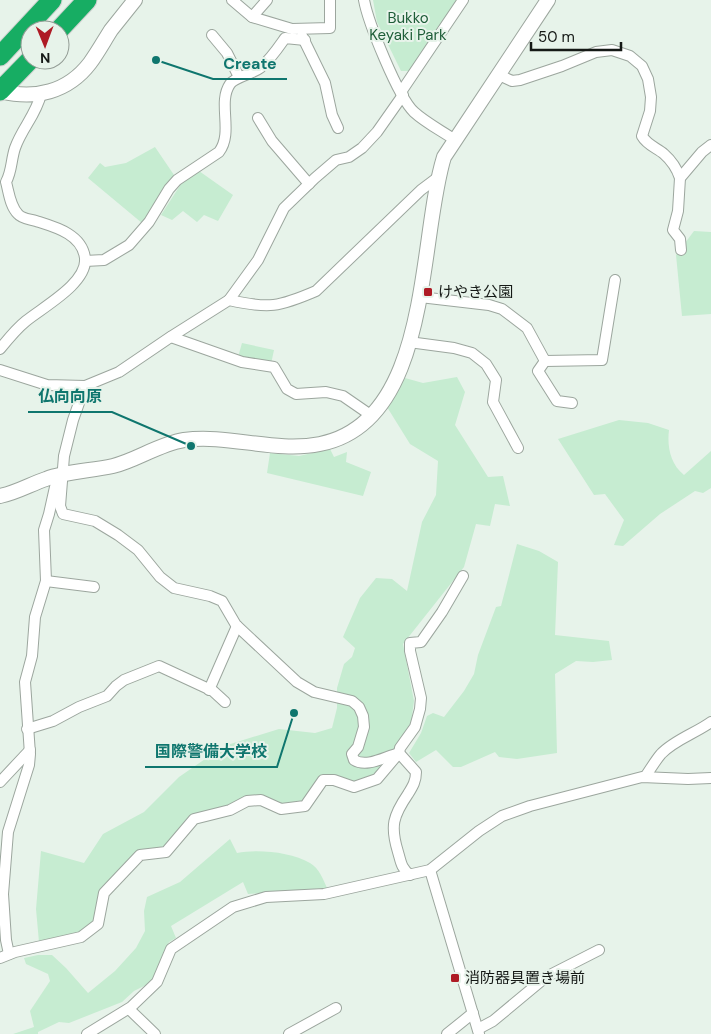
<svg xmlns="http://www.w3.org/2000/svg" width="711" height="1034" font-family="'DM Sans','Noto Sans JP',sans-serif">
<rect width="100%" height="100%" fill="#e7f3ea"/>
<g fill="#c6ecd1">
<polygon points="373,0 457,0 410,71 401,71 377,22"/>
<polygon points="155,147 174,175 142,223 88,178 100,163 105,167 126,163"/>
<polygon points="199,171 233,195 218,221 204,215 197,222 183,211 172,220 161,215 181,184"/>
<polygon points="694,231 711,232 711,314 682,316 676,255"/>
<polygon points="242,343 274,350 271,364 238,357"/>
<polygon points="457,377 465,392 455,425 488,477 503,476 510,506 495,504 490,526 476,524 464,567 403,644 414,701 411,723 376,775 354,783 335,775 320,776 302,803 282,805 246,797 217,811 192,816 164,849 138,852 102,888 95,922 80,933 39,942 36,909 41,851 84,863 103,834 144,812 179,777 224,746 279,729 315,733 332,728 337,708 337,688 344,664 352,657 355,648 343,637 360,598 376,578 392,579 407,591 422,522 436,495 438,461 410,444 387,407 405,378 423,383"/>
<path d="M619 420 648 423 669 430C667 446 670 464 684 475L711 451V488L703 493 695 491 660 514 623 546 614 545 624 520 605 494 594 495 558 439Z"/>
<polygon points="330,449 334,457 347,452 346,462 371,472 363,496 267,473 270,453 299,456"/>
<polygon points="517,544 539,551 558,562 555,635 609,641 612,660 593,662 576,661 555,674 557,753 517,759 499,757 495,752 461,767 453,767 436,750 416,762 409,753 421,733 427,716 433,713 444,717 464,691 474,674 478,655 496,607 501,606"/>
<path d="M230 839 237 853C258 849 291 852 310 863 319 868 323 879 327 888L248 894 243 882 171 926 176 938 169 942 152 982 134 991 122 1002 69 1023 59 1022 38 1032V1034H13L34 1027 30 1011 50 981 48 974 26 964 24 958 38 955H52L66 968 88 993 115 971 136 948 145 931 144 911 147 897 180 882Z"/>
</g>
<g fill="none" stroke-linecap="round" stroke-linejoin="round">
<defs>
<g id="street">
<polyline points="232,0 252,17 267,0"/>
<path d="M364 0C368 22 398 97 414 112 426 123 442 131 455 140"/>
<polyline points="252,17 292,29 330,28 330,0"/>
<polyline points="212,35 227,53 239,77"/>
<polyline points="302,36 325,83 332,115 338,128"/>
<path d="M499 75 512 81 520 80 562 66 596 52 612 50 630 56 642 66 648 79 651 97 650 111 642 136C647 145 657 148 664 154 672 161 677 169 680 178"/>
<polyline points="401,92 463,0"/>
<polyline points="258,118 272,141 309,184"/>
<polyline points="681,250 680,239 673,230 678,211 680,178 702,152 711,145"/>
<path d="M85 261 104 260 129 245 149 222 169 189 177 180 219 152C234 132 217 103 230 84 235 77 252 74 260 68 270 60 278 48 285 38L305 40"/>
<polyline points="420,297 489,305 502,309 527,328 545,361 602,360 615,280"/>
<polyline points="229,300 258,260 284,208 315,178 336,160 349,157 362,148 377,132 403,95"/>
<polyline points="171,337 242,362 274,367 287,389 296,394 326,392 343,396 372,416"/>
<polyline points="409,342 454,348 472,353 486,364 496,380 493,402 518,448"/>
<path d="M0 349C8 339 16 329 26 321 43 307 88 283 85 258 82 234 55 227 36 221 30 219 22 219 18 214 10 206 9 193 6 182 12 171 11 160 15 148 22 128 36 115 41 94"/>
<polyline points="545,361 538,371 557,401 572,403"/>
<path d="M0 370 47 385 85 386 119 372 172 336 229 300C269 309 279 307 316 291L421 190 437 178"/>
<path d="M85 386 73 420 64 456 60 506 63 514 95 521 118 535 138 550 160 577 174 588 210 596 222 601 236 625 297 682 314 692 352 701 359 707 363 716 364 727 358 747 352 754 354 760C367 768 384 757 399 753L416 772C416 781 413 786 408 794 393 816 390 826 398 852 401 862 401 868 410 875"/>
<polyline points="46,581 94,587"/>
<polyline points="209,690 237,626"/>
<polyline points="27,729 53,721 79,707 107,696 116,686 124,680 159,666 213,691 225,702"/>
<path d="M645 777C650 770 655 761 661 754 674 740 696 733 711 722"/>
<polyline points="0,782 30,750"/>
<polyline points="430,870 479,1034"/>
<polyline points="9,954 6,940 3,894 8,832 29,765 30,754 25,682 32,656 35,617 46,581 44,530 49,514 55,487"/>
<polyline points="0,958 15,952 81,937 98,924 104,893 140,855 166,852 194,819 230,810 247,801 261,800 281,809 305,806 323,780 334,780 354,787 377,779 399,753 400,748 415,727 420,709 421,698 410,651 410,643 421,642 442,612 463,576"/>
<polyline points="129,1009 155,1034"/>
<polyline points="478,1029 493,1021 546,977 599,950"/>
<polyline points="87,1034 131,1007 157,982 171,949 233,907 266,897 324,894 430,870 479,831 502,816 530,806 642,777 688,779 711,778"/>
<polyline points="289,1034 336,1008"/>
<polyline points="447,1034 473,1013"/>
</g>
<g id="secondary">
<path d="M0 91C35 100 68 92 90 63 98 52 104 41 111 30 119 20 127 10 135 0"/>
<path d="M0 496C16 493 31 484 46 479 67 471 91 471 113 466 137 460 159 444 184 440 229 434 275 453 320 444 432 422 418 241 444 157L548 0"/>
</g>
<g id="highway">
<polyline points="59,30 87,0"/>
<polyline points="0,56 52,0"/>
<polyline points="0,91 30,60"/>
</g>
</defs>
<use href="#street" stroke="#9ca69e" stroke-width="12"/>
<use href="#secondary" stroke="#9ca69e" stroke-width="16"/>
<use href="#highway" stroke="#d0d1d0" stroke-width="21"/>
<use href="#street" stroke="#fff" stroke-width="10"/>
<use href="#secondary" stroke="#fff" stroke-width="14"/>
<use href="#highway" stroke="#17ad63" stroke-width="19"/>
</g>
<g fill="#ae1b25" stroke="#e7f3ea" stroke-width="2">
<rect x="423" y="287" width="10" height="10" rx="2.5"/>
<rect x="450" y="973" width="10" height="10" rx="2.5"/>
</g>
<g text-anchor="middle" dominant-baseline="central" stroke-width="4" stroke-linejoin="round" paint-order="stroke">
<g font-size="15" fill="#1e5d38" stroke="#e7f3ea">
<text x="408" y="18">Bukko<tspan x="408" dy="17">Keyaki Park</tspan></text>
</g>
<g font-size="15" fill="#151916" stroke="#e7f3ea" text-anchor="start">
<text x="438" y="292">けやき公園</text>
<text x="465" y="978">消防器具置き場前</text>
</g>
</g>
<path fill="none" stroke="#0f766e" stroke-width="2" d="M156 60L213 79H287M191 446L112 412H28M294 713L277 767H145"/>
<g fill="#0f766e" stroke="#e7f3ea" stroke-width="2">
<circle cx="156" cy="60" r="5"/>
<circle cx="191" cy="446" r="5"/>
<circle cx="294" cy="713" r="5"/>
</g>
<g font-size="16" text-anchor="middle" font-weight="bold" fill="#0f766e" stroke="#e7f3ea" stroke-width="4" stroke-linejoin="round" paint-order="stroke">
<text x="250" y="69">Create</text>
<text x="70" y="402">仏向向原</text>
<text x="211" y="757">国際警備大学校</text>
</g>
<g transform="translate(45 45) rotate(179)"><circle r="24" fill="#e7f3ea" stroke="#939c95"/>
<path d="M0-4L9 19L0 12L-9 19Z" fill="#ae1b25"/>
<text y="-8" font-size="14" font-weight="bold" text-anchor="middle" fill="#151916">N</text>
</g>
<path d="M531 42v8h90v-8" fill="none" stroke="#151916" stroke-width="2.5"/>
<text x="538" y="42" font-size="15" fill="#151916" stroke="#e7f3ea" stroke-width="4" paint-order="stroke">50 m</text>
</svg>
